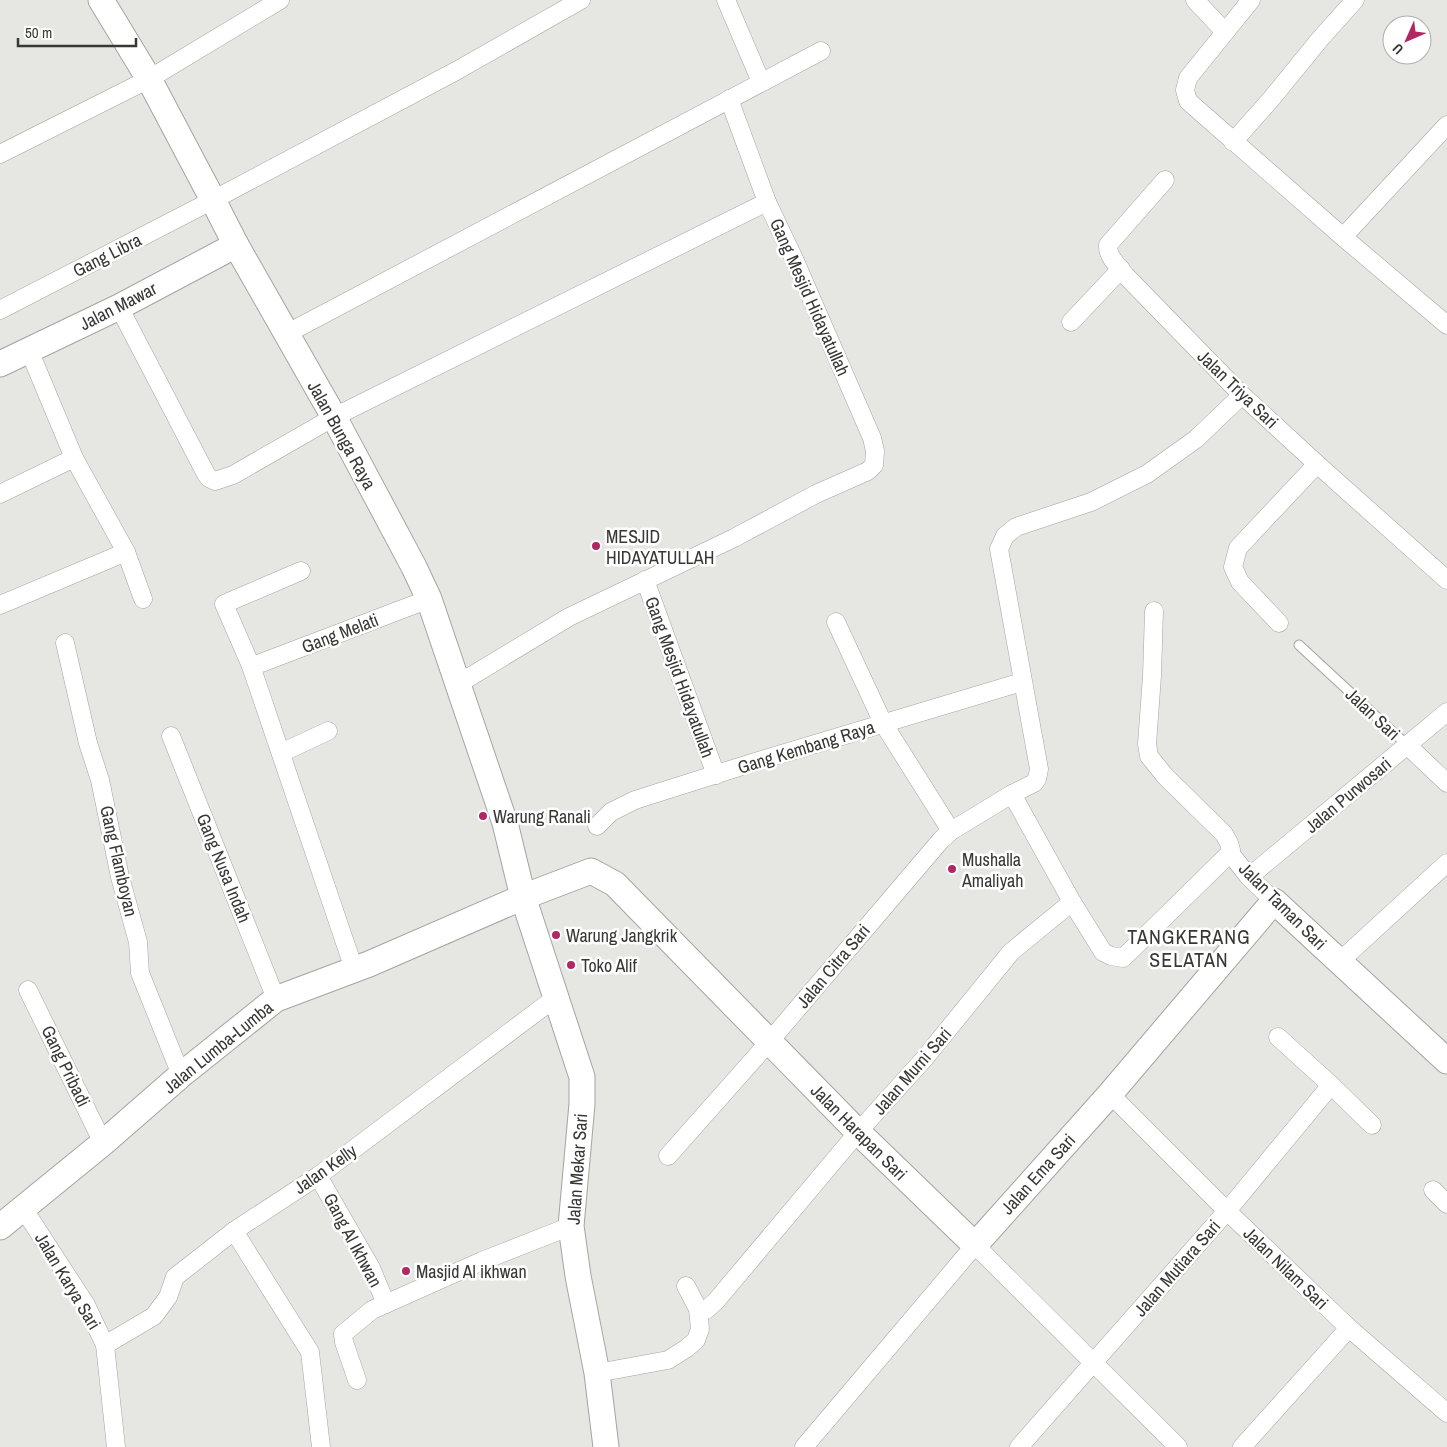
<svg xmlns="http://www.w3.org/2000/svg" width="1447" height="1447" font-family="'Archivo Narrow',sans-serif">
<rect width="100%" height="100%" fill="#e6e7e2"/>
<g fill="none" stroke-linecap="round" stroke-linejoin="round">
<defs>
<polyline id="lane" points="1299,645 1407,745"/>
<g id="street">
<polyline points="726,0 761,82"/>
<polyline points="1195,0 1225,32"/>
<polyline points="1251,0 1188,78 1185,90 1188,101 1343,237 1447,325"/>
<polyline points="729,99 767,202"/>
<polyline points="1233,142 1272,98 1320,39 1355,0"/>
<polyline points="0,154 149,79 280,0"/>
<path d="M1165 180 1108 245C1107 257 1119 267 1126 276L1242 395 1317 464 1447 580"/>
<polyline points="1343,237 1447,125"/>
<polyline points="119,307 206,474 209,478 215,481 233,475 334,417 767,202 795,261 872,438 875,451 874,465 868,471 816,494 734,538 569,617 458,684"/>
<polyline points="0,310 213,200 456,71 581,0"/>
<polyline points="1071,322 1121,269"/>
<polyline points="286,334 821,51"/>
<polyline points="29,350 74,458 126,552 143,599"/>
<polyline points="0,494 74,458"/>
<polyline points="301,571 224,604 251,666 354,969"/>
<polyline points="645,580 716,775"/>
<polyline points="0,605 126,552"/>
<polyline points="1154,611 1152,676 1147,744 1149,756 1165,776 1224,834 1229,843 1231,850 1230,853"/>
<polyline points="836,622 883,723 951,831"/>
<polyline points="1279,623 1240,582 1233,567 1238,548 1317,464"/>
<polyline points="65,643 88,743 100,780 120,877 138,942 140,973 181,1075"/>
<polyline points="251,666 261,663 429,599"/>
<polyline points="171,736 276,999"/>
<polyline points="1407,745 1447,783"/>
<polyline points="281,753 328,731"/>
<polyline points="1012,794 1072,902 1103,952 1111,956 1123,958 1230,853 1249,877 1274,901"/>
<polyline points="597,826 611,812 635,800 755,762 1022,682"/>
<polyline points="1249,877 1447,712"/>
<polyline points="1339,962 1447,863"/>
<polyline points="28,990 103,1143"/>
<polyline points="1278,1037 1331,1085 1372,1125"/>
<polyline points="1110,1094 1227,1211 1349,1328 1447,1413"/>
<polyline points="668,1156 769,1042 941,840 951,831 1012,794 1034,783 1037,779 1039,769 999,549 1005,536 1016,527 1091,502 1147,474 1196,439 1242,395"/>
<polyline points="318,1176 371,1268 386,1304"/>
<polyline points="1433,1190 1447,1204"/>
<polyline points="23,1208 86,1305 105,1345 116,1447"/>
<polyline points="234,1231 310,1352 321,1447"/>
<polyline points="686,1286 698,1309 706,1310 716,1301 858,1132 924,1059 1011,952 1072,902"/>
<polyline points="105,1345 154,1316 168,1297 175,1277 234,1231 318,1176 555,998"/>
<polyline points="597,1373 668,1360 687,1348 696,1340 700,1329 698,1309"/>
<polyline points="357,1380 344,1342 343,1334 372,1310 482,1261 571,1226"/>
<polyline points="804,1447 975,1245 1178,1447"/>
<polyline points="1019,1447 1227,1211 1331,1085"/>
<polyline points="1242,1447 1349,1328"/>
</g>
<g id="secondary">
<polyline points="101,0 149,79 213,200 236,245 334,417 414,567 429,599 505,823 523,897 582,1077 582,1104 571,1226 578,1276 597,1373 606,1447"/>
<polyline points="0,364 119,307 236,245"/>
<polyline points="0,1227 103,1143 181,1075 276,999 369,964 523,897 591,871 615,884 858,1132 975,1245 1110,1094 1274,901 1447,1061"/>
</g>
</defs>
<use href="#lane" stroke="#a3a5a0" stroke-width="11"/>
<use href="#street" stroke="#a3a5a0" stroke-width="19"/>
<use href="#secondary" stroke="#a3a5a0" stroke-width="27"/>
<use href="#lane" stroke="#fff" stroke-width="9"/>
<use href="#street" stroke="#fff" stroke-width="18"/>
<use href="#secondary" stroke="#fff" stroke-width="25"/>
</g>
<g fill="#b12663" stroke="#fff" stroke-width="2">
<circle cx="596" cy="546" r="5"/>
<circle cx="483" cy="816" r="5"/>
<circle cx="952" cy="869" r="5"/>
<circle cx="556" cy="935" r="5"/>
<circle cx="571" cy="965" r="5"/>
<circle cx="406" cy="1271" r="5"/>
</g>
<g text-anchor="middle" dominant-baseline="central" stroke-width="5" stroke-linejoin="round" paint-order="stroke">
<g font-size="18" fill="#373836" stroke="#fff">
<text transform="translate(107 255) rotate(-27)">Gang Libra</text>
<text transform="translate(810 297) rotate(66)">Gang Mesjid Hidayatullah</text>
<text transform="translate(118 306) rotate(-27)">Jalan Mawar</text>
<text transform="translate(1238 389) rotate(44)">Jalan Triya Sari</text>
<text transform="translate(342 435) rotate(61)">Jalan Bunga Raya</text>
<text transform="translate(340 633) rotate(-21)">Gang Melati</text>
<text transform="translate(680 677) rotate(70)">Gang Mesjid Hidayatullah</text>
<text transform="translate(1373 714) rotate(43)">Jalan Sari</text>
<text transform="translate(806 747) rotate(-17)">Gang Kembang Raya</text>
<text transform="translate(1348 795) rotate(-40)">Jalan Purwosari</text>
<text transform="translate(119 861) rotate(77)">Gang Flamboyan</text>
<text transform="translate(224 868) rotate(68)">Gang Nusa Indah</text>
<text transform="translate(1283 906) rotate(45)">Jalan Taman Sari</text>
<text transform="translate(833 966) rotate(-50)">Jalan Citra Sari</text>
<text transform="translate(218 1047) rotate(-39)">Jalan Lumba-Lumba</text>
<text transform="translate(66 1066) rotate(64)">Gang Pribadi</text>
<text transform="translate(912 1071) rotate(-49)">Jalan Murni Sari</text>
<text transform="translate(859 1132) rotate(45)">Jalan Harapan Sari</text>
<text transform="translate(325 1169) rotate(-35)">Jalan Kelly</text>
<text transform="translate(577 1169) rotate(-86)">Jalan Mekar Sari</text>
<text transform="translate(1038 1174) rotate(-48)">Jalan Ema Sari</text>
<text transform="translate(353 1240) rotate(62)">Gang Al Ikhwan</text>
<text transform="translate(1177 1268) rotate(-49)">Jalan Mutiara Sari</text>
<text transform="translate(1286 1268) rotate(44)">Jalan Nilam Sari</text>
<text transform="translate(68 1281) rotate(59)">Jalan Karya Sari</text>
</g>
<g font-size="18" fill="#373836" stroke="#fff" text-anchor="start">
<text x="606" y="536">MESJID<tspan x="606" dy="21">HIDAYATULLAH</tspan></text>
<text x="493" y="816">Warung Ranali</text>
<text x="962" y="859">Mushalla<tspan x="962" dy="21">Amaliyah</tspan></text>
<text x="566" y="935">Warung Jangkrik</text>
<text x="581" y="965">Toko Alif</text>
<text x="416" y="1271">Masjid Al ikhwan</text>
</g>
<g font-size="20" letter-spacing="1" fill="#373836" stroke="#fff">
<text x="1189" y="936">TANGKERANG<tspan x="1189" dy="23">SELATAN</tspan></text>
</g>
</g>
<g transform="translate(1407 40) rotate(225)"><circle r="24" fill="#ffffff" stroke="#afafaf"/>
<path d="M0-4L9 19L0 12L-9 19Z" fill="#b12663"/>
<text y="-8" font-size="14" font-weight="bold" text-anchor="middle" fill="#373836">U</text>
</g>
<path d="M18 38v8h118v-8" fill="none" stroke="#373836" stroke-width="2.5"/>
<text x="25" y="38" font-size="15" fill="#373836" stroke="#ffffff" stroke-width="4" paint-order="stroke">50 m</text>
</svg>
